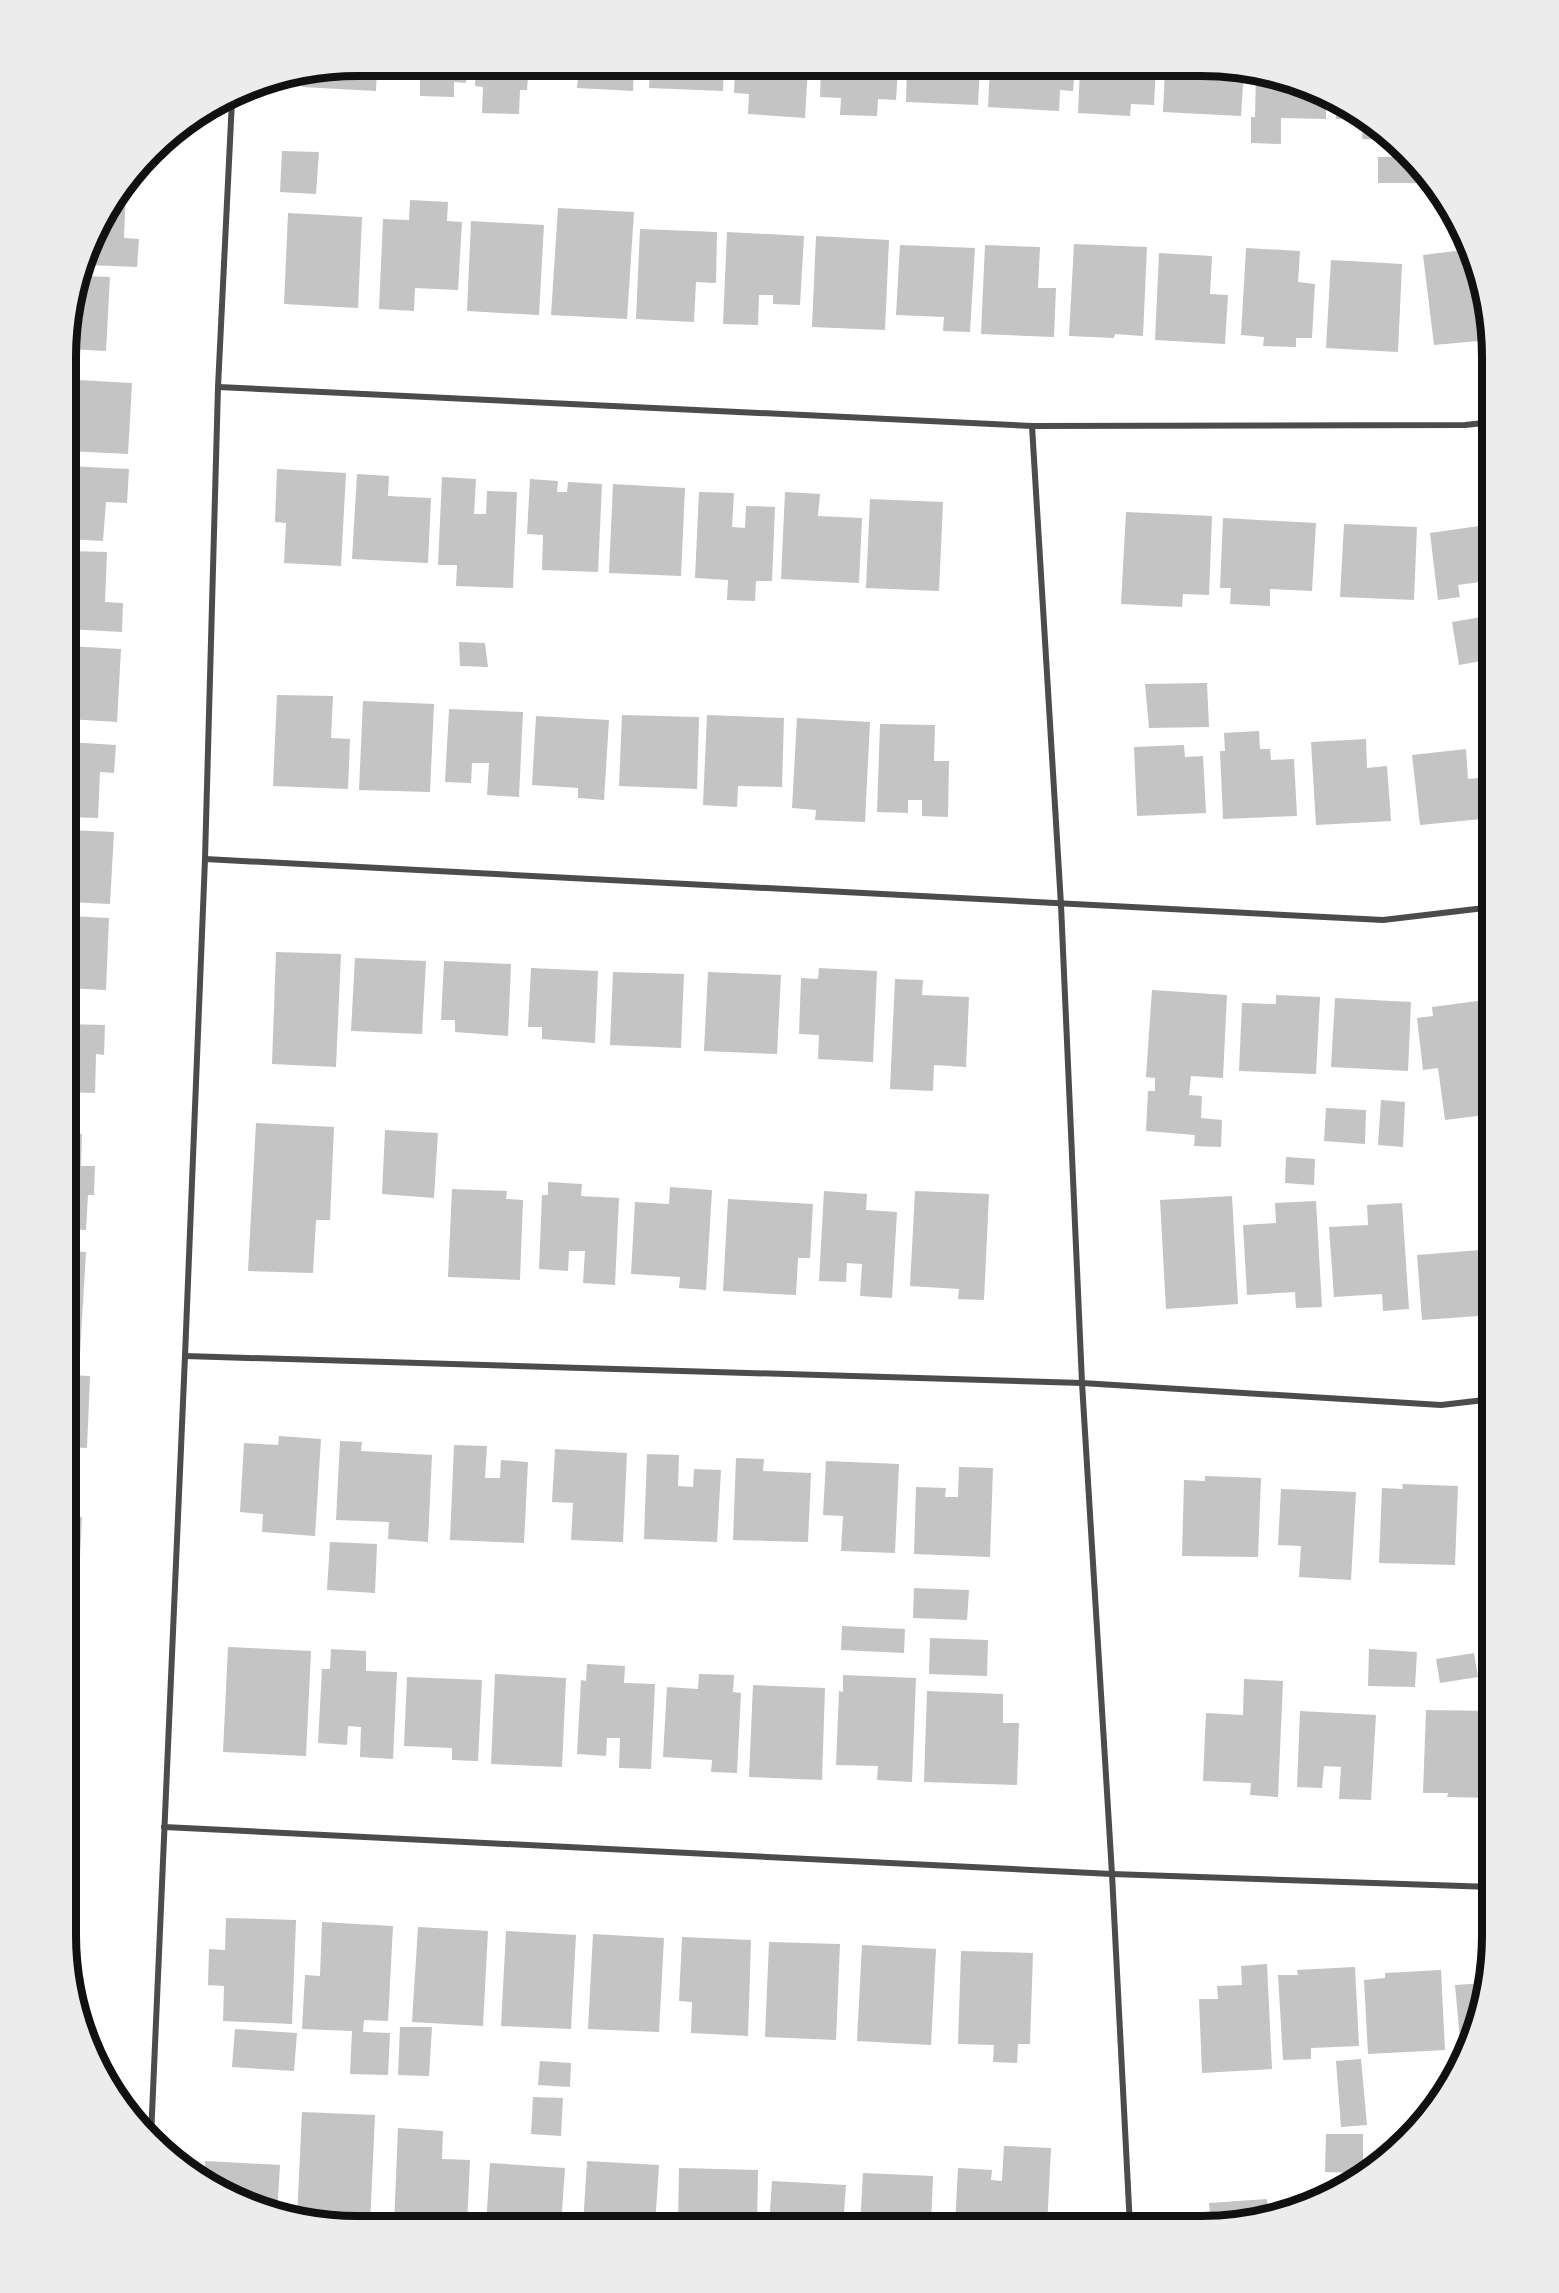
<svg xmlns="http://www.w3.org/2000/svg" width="1559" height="2293" font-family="'Open Sans',sans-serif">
<rect width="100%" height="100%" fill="#fff"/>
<g fill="#c4c4c4">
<polygon points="358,66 377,66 376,91 302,87 303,75"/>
<polygon points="390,66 467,66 466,83 454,82 454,97 420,96 420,79 390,77"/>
<polygon points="476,66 550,67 549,79 528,78 527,90 520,90 519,114 482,113 483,87 475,86"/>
<polygon points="579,67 634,67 633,91 577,88"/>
<polygon points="650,67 724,67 723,91 649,88"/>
<polygon points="735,67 808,67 805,118 748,114 749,94 734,93"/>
<polygon points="821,67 898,68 896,100 878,99 877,116 840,115 841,98 820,97"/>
<polygon points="907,68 980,68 978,105 906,102"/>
<polygon points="990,68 1075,68 1073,91 1060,90 1059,111 988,107"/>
<polygon points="1080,68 1156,68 1154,105 1131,104 1130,116 1078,113"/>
<polygon points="1165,68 1244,70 1241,116 1163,112"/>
<polygon points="1256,73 1313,88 1326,96 1326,119 1281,118 1281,144 1251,143 1251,117 1255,117"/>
<polygon points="1337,102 1379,126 1393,140 1362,139 1363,120 1336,119"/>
<polygon points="282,151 319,152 316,194 280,192"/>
<polygon points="1378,157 1410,157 1416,164 1416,183 1378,183"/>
<polygon points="123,191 126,191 124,238 139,239 137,267 87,265 105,212"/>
<polygon points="410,200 448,202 447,221 462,222 458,290 415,288 414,311 379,309 383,219 409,220"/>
<polygon points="558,208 634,212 627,319 551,315"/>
<polygon points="288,213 362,217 358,308 284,304"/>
<polygon points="471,221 544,225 539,315 467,311"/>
<polygon points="640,229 717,232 716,283 696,282 694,322 636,319"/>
<polygon points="727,232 804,236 800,305 773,304 773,295 759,295 758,325 723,324"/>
<polygon points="816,236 889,240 885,330 812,327"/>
<polygon points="1074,244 1147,247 1143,336 1115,334 1114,338 1069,336"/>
<polygon points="900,245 975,248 970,332 943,331 944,317 896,315"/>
<polygon points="985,245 1040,247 1038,288 1056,288 1054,337 981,334"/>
<polygon points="1246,248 1300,251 1298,282 1315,284 1312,338 1296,338 1296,347 1263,346 1264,337 1241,335"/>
<polygon points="1471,249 1489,335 1478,336 1478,341 1434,345 1423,255"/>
<polygon points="1159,253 1212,256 1210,294 1228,295 1225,344 1155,340"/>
<polygon points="1331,260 1402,264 1398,352 1326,348"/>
<polygon points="83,276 110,277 106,351 68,349 69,319"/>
<polygon points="78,380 132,383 128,454 68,451 68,399 77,399"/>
<polygon points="68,466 129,469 127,503 106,502 103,541 68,539"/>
<polygon points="277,469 346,473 341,566 284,563 286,523 275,522"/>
<polygon points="357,474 389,476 388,496 431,498 428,563 352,559"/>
<polygon points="442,477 476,479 474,514 486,514 487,491 517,492 513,588 456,586 457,565 438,565"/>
<polygon points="530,479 558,481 557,492 567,492 568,482 602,484 598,572 542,570 543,535 527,534"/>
<polygon points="613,484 685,488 681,576 609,573"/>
<polygon points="699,492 734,493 732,527 745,528 746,506 775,507 772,581 756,581 755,601 727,600 728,580 695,578"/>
<polygon points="785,492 820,494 818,516 862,518 859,583 781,579"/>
<polygon points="870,499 943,502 939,591 866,588"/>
<polygon points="1126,512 1212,516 1209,595 1183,594 1182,607 1121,604"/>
<polygon points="1223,518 1316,523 1312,591 1270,589 1270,606 1230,604 1231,588 1220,588"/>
<polygon points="1344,524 1417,527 1414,600 1340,597"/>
<polygon points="1493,524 1493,593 1482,595 1480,582 1458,585 1460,597 1438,600 1430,533"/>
<polygon points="68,551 107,552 105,602 123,603 122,632 68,629"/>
<polygon points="1493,615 1493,659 1459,665 1452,622"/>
<polygon points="459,642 485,643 488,667 460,666"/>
<polygon points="68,646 121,649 117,722 68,719"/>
<polygon points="1207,683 1209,727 1149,728 1145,684"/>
<polygon points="277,695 333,696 331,738 350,739 348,789 273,786"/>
<polygon points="363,701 434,704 430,792 359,790"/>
<polygon points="449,709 523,712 519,797 487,795 489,763 472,763 471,783 445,782"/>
<polygon points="622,715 699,717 697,789 619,786"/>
<polygon points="707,715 784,718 782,787 738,786 737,807 703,805"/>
<polygon points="536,716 609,720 604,800 578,798 578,788 532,785"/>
<polygon points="797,718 870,722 865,822 815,820 816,810 792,808"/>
<polygon points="880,724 935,725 934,761 949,761 948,817 922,816 922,800 908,800 908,813 877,812"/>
<polygon points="1259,731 1260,749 1270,749 1271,760 1294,759 1297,816 1223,819 1220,751 1225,751 1224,733"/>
<polygon points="1366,739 1367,768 1387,766 1391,821 1316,825 1311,742"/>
<polygon points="68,742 116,745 114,773 100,772 98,818 68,817"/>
<polygon points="1184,745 1185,757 1203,756 1206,813 1137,816 1134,747"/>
<polygon points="1466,749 1468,779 1487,777 1492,818 1420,825 1412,755"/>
<polygon points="68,830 114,832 110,904 68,902"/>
<polygon points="68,916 109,918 106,990 67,988"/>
<polygon points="276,952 341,954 336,1067 272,1064"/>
<polygon points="355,958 426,961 422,1034 351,1031"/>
<polygon points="444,961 511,964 508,1036 455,1032 455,1020 441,1020"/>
<polygon points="531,968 598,971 595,1043 542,1039 542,1027 528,1027"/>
<polygon points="819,968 877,971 873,1062 818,1059 819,1035 799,1034 801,978 818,979"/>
<polygon points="613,972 684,974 681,1048 610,1045"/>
<polygon points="708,972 781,975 777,1054 704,1051"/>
<polygon points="895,979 923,980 922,995 969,997 966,1067 934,1065 933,1091 890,1089"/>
<polygon points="1152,990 1227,995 1223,1078 1191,1076 1189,1095 1202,1096 1201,1118 1222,1120 1221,1147 1194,1146 1195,1135 1146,1131 1148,1091 1155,1091 1155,1078 1146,1077"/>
<polygon points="1276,995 1320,997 1316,1074 1239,1071 1242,1003 1276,1004"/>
<polygon points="1335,998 1411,1002 1408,1071 1331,1067"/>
<polygon points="1493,999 1493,1114 1445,1120 1438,1068 1423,1070 1417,1018 1433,1016 1432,1007"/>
<polygon points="67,1024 105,1025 104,1055 96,1054 95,1093 67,1092"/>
<polygon points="1381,1100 1405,1102 1403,1147 1378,1145"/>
<polygon points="67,1106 73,1106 72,1134 82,1134 81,1166 95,1166 94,1195 88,1195 86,1230 67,1229"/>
<polygon points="1326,1108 1366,1110 1365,1144 1324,1141"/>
<polygon points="256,1123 334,1127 330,1220 316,1220 313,1273 248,1271"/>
<polygon points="385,1130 438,1133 434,1198 382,1194"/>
<polygon points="1286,1157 1315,1159 1314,1185 1285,1183"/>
<polygon points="548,1182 582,1184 581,1196 619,1198 615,1285 583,1283 585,1251 569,1251 568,1271 539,1269 542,1195 548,1195"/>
<polygon points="670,1187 712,1190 706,1290 679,1288 680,1277 631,1274 635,1202 669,1204"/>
<polygon points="452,1189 507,1191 506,1199 523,1200 520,1280 448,1277"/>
<polygon points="824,1191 867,1194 866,1210 897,1212 892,1298 860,1296 862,1264 847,1263 846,1282 819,1281"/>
<polygon points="915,1191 989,1194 984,1300 958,1299 959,1289 910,1286"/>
<polygon points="1232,1196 1238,1304 1166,1309 1160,1200"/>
<polygon points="728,1199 813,1204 810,1258 798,1258 796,1295 723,1291"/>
<polygon points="1316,1201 1322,1307 1296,1308 1295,1292 1247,1295 1243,1225 1276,1223 1275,1203"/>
<polygon points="1402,1203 1409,1309 1383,1311 1382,1294 1334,1297 1329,1227 1368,1225 1367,1205"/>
<polygon points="1493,1249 1493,1315 1422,1320 1417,1255"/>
<polygon points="67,1251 86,1252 80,1354 67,1354"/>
<polygon points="67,1375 90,1376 87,1448 67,1447"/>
<polygon points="279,1436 321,1439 315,1536 262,1532 263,1514 240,1512 244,1443 278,1445"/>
<polygon points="340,1441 362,1442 361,1451 432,1455 428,1542 388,1539 389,1522 336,1520"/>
<polygon points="454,1445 487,1446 485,1478 500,1478 501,1460 528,1462 524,1543 450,1540"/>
<polygon points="555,1449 627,1453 623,1542 571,1540 573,1503 552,1502"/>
<polygon points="647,1454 679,1455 678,1486 693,1487 694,1469 721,1470 717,1542 644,1539"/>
<polygon points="736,1458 764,1459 763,1471 811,1473 808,1542 733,1540"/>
<polygon points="826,1461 899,1464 895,1553 841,1551 843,1516 823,1515"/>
<polygon points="959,1467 993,1468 990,1557 914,1554 916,1487 946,1488 945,1497 958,1497"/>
<polygon points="67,1472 73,1473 72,1517 82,1517 80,1557 70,1557 69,1593 67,1593"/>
<polygon points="1205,1476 1261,1478 1258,1557 1182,1556 1184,1480 1205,1481"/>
<polygon points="1402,1484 1458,1486 1455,1565 1379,1563 1382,1488 1403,1489"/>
<polygon points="1281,1489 1356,1492 1351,1580 1299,1577 1301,1546 1278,1545"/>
<polygon points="1493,1500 1493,1536 1491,1536 1487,1501"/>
<polygon points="330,1542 377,1544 375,1593 327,1590"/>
<polygon points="914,1588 969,1590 967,1620 913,1618"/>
<polygon points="1492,1613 1492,1635 1488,1635 1485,1614"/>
<polygon points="842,1626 905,1629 904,1653 841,1650"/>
<polygon points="930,1638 988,1640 987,1676 929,1674"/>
<polygon points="66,1646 76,1646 72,1710 66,1710"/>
<polygon points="228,1647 311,1651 306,1756 223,1752"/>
<polygon points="331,1649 366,1651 366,1671 397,1672 393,1759 360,1757 361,1727 348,1726 347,1745 318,1743 322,1669 330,1669"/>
<polygon points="1369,1649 1417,1652 1415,1687 1368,1686"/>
<polygon points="1474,1653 1478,1677 1440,1683 1436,1659"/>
<polygon points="587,1664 625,1666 624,1683 655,1684 651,1769 619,1768 620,1738 607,1738 606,1756 577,1754 581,1680 586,1681"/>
<polygon points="495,1674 566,1678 562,1767 491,1764"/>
<polygon points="699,1674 734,1675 733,1692 741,1693 737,1773 711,1772 712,1760 663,1757 667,1687 698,1689"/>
<polygon points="843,1675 916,1678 912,1782 877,1780 878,1766 836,1765 839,1691 843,1692"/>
<polygon points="407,1677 482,1680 478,1761 452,1760 452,1748 404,1746"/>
<polygon points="1244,1679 1283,1681 1278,1797 1250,1795 1251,1783 1203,1781 1206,1713 1243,1715"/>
<polygon points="753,1685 825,1688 822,1780 749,1777"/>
<polygon points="927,1691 1003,1694 1003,1723 1019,1723 1017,1785 924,1782"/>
<polygon points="1426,1710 1492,1711 1492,1798 1447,1797 1448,1793 1423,1793"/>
<polygon points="1300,1711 1376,1715 1371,1800 1339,1799 1341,1767 1324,1766 1322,1788 1297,1787"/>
<polygon points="66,1734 72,1734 69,1812 66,1812"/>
<polygon points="66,1831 73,1831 71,1858 66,1858"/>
<polygon points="226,1918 296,1920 292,2024 223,2021 224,1986 208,1985 209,1949 225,1950"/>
<polygon points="322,1922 393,1926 388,2021 364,2020 363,2032 390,2033 388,2075 350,2074 352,2031 302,2029 305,1975 320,1976"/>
<polygon points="418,1927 488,1931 483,2026 412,2022"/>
<polygon points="506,1931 576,1935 571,2029 501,2026"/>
<polygon points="593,1934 664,1938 659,2032 588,2029"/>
<polygon points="682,1937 751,1940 748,2036 691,2033 692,2002 679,2001"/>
<polygon points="769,1942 840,1944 836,2040 765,2037"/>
<polygon points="862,1945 936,1949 931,2045 857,2041"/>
<polygon points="961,1951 1033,1953 1030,2044 1018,2044 1017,2063 993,2062 994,2045 958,2044"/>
<polygon points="1267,1964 1272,2069 1202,2073 1199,1999 1218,1999 1217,1986 1242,1985 1241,1966"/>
<polygon points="1355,1967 1359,2046 1311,2048 1311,2059 1283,2060 1278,1975 1298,1975 1297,1970"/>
<polygon points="1441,1970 1445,2050 1368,2054 1364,1980 1385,1978 1385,1973"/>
<polygon points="1486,1983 1471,2047 1462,2061 1455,1985"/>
<polygon points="400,2027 432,2027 429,2076 398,2075"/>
<polygon points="235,2029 297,2033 294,2071 232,2067"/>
<polygon points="1361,2059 1367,2125 1341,2127 1336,2061"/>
<polygon points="540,2061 571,2063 570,2087 538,2085"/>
<polygon points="533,2097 563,2098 561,2136 531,2134"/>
<polygon points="302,2112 375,2115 370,2225 320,2225 297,2218"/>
<polygon points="398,2128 443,2131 442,2159 470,2160 467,2225 394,2225"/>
<polygon points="1326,2134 1363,2134 1363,2173 1325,2172"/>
<polygon points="1004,2146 1051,2148 1047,2227 955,2226 958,2168 992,2170 991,2180 1002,2181"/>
<polygon points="205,2161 280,2165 277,2213 246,2205 204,2181"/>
<polygon points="587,2161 659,2165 655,2225 583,2225"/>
<polygon points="490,2163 565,2168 561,2225 486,2225"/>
<polygon points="679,2168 758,2170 757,2226 678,2226"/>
<polygon points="863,2173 933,2176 931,2226 860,2226"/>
<polygon points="772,2181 846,2185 843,2226 769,2226"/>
<polygon points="1267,2199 1268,2214 1211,2225 1209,2203"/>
</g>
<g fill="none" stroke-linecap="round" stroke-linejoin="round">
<g stroke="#4c4c4c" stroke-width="6">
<polyline points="218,387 1032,426 1465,425 1493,422"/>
<polyline points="1032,426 1061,905 1082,1383 1112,1874 1130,2227"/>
<polyline points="205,859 1383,920 1493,907"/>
<polyline points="185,1356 1082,1383 1441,1405 1493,1399"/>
<polyline points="164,1827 1112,1874 1492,1887"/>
<polyline points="151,2137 185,1356 205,859 218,387 232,100"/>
</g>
</g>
<path d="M0 0H1559V2293H0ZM357 76H1201A281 281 0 0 1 1482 357V1935A281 281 0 0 1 1201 2216H357A281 281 0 0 1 76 1935V357A281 281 0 0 1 357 76Z" fill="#ececec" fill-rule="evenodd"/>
<path fill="none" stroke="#111" stroke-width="8" d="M357 76H1201A281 281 0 0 1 1482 357V1935A281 281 0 0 1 1201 2216H357A281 281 0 0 1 76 1935V357A281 281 0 0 1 357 76Z"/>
</svg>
